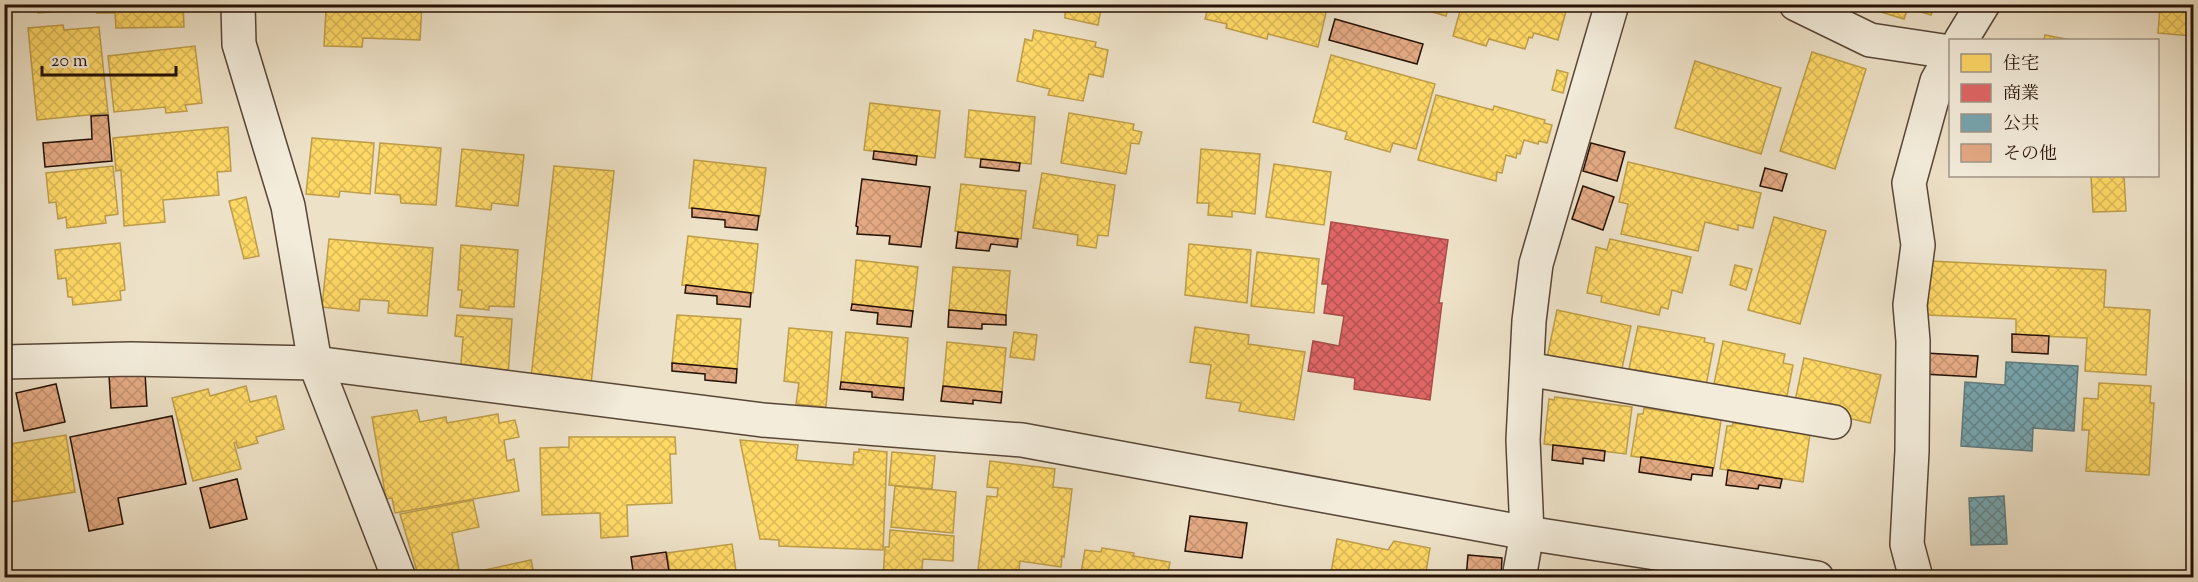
<svg xmlns="http://www.w3.org/2000/svg" width="2198" height="582" font-family="'Sorts Mill Goudy','Noto Serif JP',serif">
<defs>
<pattern id="homes-cross-hatch" width="8" height="8" patternUnits="userSpaceOnUse" patternTransform="scale(1.5)"><rect width="8" height="8" fill="#ffd966"/><path d="M0 0l8 8M0 8l8-8" fill="none" stroke="#dab957"/></pattern>
<pattern id="shops-cross-hatch" width="8" height="8" patternUnits="userSpaceOnUse" patternTransform="scale(1.5)"><rect width="8" height="8" fill="#e06666"/><path d="M0 0l8 8M0 8l8-8" fill="none" stroke="#b55352"/></pattern>
<pattern id="public-cross-hatch" width="8" height="8" patternUnits="userSpaceOnUse" patternTransform="scale(1.5)"><rect width="8" height="8" fill="#76a5af"/><path d="M0 0l8 8M0 8l8-8" fill="none" stroke="#61858c"/></pattern>
<pattern id="building-cross-hatch" width="8" height="8" patternUnits="userSpaceOnUse" patternTransform="scale(1.5)"><rect width="8" height="8" fill="#e4aa83"/><path d="M0 0l8 8M0 8l8-8" fill="none" stroke="#c39170"/></pattern>
</defs>
<rect width="100%" height="100%" fill="#ede1c7"/>
<filter id="stains"><feTurbulence type="fractalNoise" baseFrequency=".00333" numOctaves="4"/><feColorMatrix values="0 0 0 0 .2 0 0 0 0 .09 0 0 0 0 .02 0 0 0 .5 -.17"/></filter>
<radialGradient id="worn" r=".72"><stop offset=".6" stop-color="#630" stop-opacity="0"/><stop offset="1" stop-color="#630" stop-opacity=".3"/></radialGradient>
<g fill="url(#homes-cross-hatch)" stroke="#be9d49" stroke-width="1.5">
<polygon points="37,4 63,4 64,11 38,13"/>
<polygon points="97,4 183,4 184,27 116,28 115,13 97,13"/>
<polygon points="320,4 422,4 420,40 363,38 362,47 324,46 326,11 320,10"/>
<polygon points="1039,4 1102,4 1098,25 1065,18 1065,10"/>
<polygon points="1209,4 1328,4 1318,47 1268,34 1267,39 1226,28 1227,24 1205,19"/>
<polygon points="1405,4 1449,4 1446,16"/>
<polygon points="1462,4 1568,4 1558,40 1534,33 1532,38 1529,37 1525,49 1489,39 1486,46 1453,36"/>
<polygon points="1873,4 1935,4 1931,15 1908,8 1904,19 1871,9"/>
<polygon points="2160,6 2194,9 2192,36 2158,33"/>
<polygon points="63,25 64,30 99,27 108,113 37,120 28,28"/>
<polygon points="1034,30 1096,42 1095,47 1108,50 1103,77 1089,74 1083,101 1048,95 1050,89 1017,81 1025,39 1032,41"/>
<polygon points="2045,35 2071,40 2044,40"/>
<polygon points="195,46 202,103 185,105 187,111 166,113 165,107 114,112 108,56"/>
<polygon points="1812,52 1866,69 1835,169 1780,151"/>
<polygon points="1331,55 1435,84 1416,149 1393,143 1390,152 1345,139 1347,132 1313,122"/>
<polygon points="1695,61 1781,88 1761,154 1675,128"/>
<polygon points="1557,70 1568,73 1563,93 1552,90"/>
<polygon points="1436,95 1493,110 1494,106 1545,120 1544,123 1552,125 1547,143 1539,141 1538,144 1524,140 1520,154 1517,153 1516,158 1506,155 1502,173 1497,172 1496,181 1418,160"/>
<polygon points="870,103 940,111 935,158 864,150"/>
<polygon points="969,110 1035,117 1031,164 965,157"/>
<polygon points="1069,113 1134,124 1133,130 1142,132 1139,144 1131,143 1126,174 1061,163"/>
<polygon points="228,127 231,171 217,172 219,195 163,200 165,222 124,226 121,170 116,171 113,138"/>
<polygon points="312,138 374,143 370,194 340,191 339,197 306,194"/>
<polygon points="380,143 441,148 436,205 401,203 400,195 375,193"/>
<polygon points="462,149 524,155 518,206 492,203 491,210 456,206"/>
<polygon points="1201,149 1260,154 1255,214 1232,211 1232,217 1208,215 1209,203 1197,203"/>
<polygon points="694,160 766,168 760,216 689,208"/>
<polygon points="1628,162 1761,193 1753,228 1738,225 1738,230 1705,222 1698,251 1621,234 1628,204 1619,202"/>
<polygon points="1274,164 1331,172 1324,225 1266,217"/>
<polygon points="113,166 118,214 105,216 106,223 67,228 66,217 58,219 56,202 49,203 46,173"/>
<polygon points="554,166 614,171 591,384 531,378"/>
<polygon points="1042,173 1115,185 1108,236 1098,235 1096,248 1077,245 1078,235 1033,228"/>
<polygon points="2091,176 2124,176 2126,211 2093,212"/>
<polygon points="961,184 1026,191 1021,239 955,231"/>
<polygon points="246,197 259,256 244,259 229,201"/>
<polygon points="1774,217 1826,231 1800,324 1748,310"/>
<polygon points="688,236 758,244 753,293 682,285"/>
<polygon points="329,239 433,248 427,316 388,313 389,301 360,299 359,311 322,307"/>
<polygon points="1610,239 1691,257 1682,293 1672,290 1668,309 1661,307 1659,315 1601,302 1602,296 1587,293 1596,247 1607,250"/>
<polygon points="120,243 125,290 120,291 121,300 73,305 72,297 68,297 66,278 58,279 55,250"/>
<polygon points="1189,244 1251,250 1247,303 1185,295"/>
<polygon points="461,245 518,250 514,307 489,306 489,310 460,307 462,290 458,290"/>
<polygon points="1257,252 1319,259 1314,313 1251,306"/>
<polygon points="856,260 918,267 913,311 852,304"/>
<polygon points="1930,261 2106,270 2104,307 2150,310 2146,375 2085,371 2087,338 2016,335 2016,319 1927,315"/>
<polygon points="1735,265 1752,269 1746,290 1730,285"/>
<polygon points="953,267 1010,271 1006,315 949,310"/>
<polygon points="1557,310 1631,326 1621,373 1547,358"/>
<polygon points="457,315 512,319 508,376 460,377 463,337 455,336"/>
<polygon points="677,315 741,319 737,369 672,363"/>
<polygon points="1638,326 1705,338 1704,342 1714,344 1705,391 1648,380 1649,372 1629,369"/>
<polygon points="1195,327 1249,335 1248,344 1305,352 1294,420 1239,411 1241,403 1206,398 1211,365 1190,362"/>
<polygon points="789,328 832,332 826,407 796,404 799,383 784,381"/>
<polygon points="846,332 908,338 904,388 841,382"/>
<polygon points="1014,332 1037,335 1034,360 1010,357"/>
<polygon points="1723,341 1785,354 1783,363 1793,365 1785,406 1724,394 1725,386 1714,384"/>
<polygon points="947,342 1006,348 1002,392 943,386"/>
<polygon points="1804,358 1881,375 1870,423 1794,406"/>
<polygon points="2099,383 2151,386 2150,403 2154,403 2149,475 2086,471 2089,430 2082,430 2084,398 2098,399"/>
<polygon points="246,386 250,402 276,396 284,429 256,437 258,443 238,448 236,442 234,443 241,469 193,481 172,398 208,389 210,396"/>
<polygon points="1555,397 1632,407 1626,454 1544,444 1549,399 1554,400"/>
<polygon points="1644,408 1721,420 1714,468 1631,456 1638,414 1643,414"/>
<polygon points="417,410 420,422 446,417 447,423 498,414 499,423 515,420 519,437 504,440 507,461 514,459 519,491 395,513 392,498 386,499 372,417"/>
<polygon points="1733,423 1810,434 1803,482 1720,469 1727,426 1732,426"/>
<polygon points="66,435 75,492 4,503 4,445"/>
<polygon points="569,437 675,437 676,454 670,454 672,503 627,505 628,536 601,538 600,513 542,515 540,448 569,447"/>
<polygon points="740,440 798,445 796,460 853,465 854,452 859,452 859,449 887,452 883,550 779,546 779,540 760,539"/>
<polygon points="892,452 935,456 932,489 889,485"/>
<polygon points="990,461 1055,469 1053,487 1072,489 1064,557 1062,556 1061,567 1020,561 1019,570 1014,570 1013,578 977,578 987,496 997,497 998,488 987,487"/>
<polygon points="895,486 956,492 953,533 891,527"/>
<polygon points="473,500 479,527 452,533 459,570 419,578 400,514"/>
<polygon points="890,530 954,536 953,561 923,559 921,577 883,578 885,547 889,547"/>
<polygon points="1337,539 1388,550 1394,541 1430,548 1425,578 1330,578"/>
<polygon points="732,544 737,578 671,578 667,553"/>
<polygon points="1102,548 1134,553 1133,556 1170,562 1167,578 1080,578 1085,550 1101,552"/>
<polygon points="531,560 535,578 457,578 457,576"/>
</g>
<polygon fill="url(#shops-cross-hatch)" stroke="#a84d49" stroke-width="1.5" points="1331,222 1448,240 1439,303 1442,303 1430,400 1354,389 1355,378 1308,371 1313,341 1339,346 1344,316 1324,313 1328,284 1322,284"/>
<g fill="url(#public-cross-hatch)" stroke="#5e797c" stroke-width="1.5">
<polygon points="2006,362 2078,366 2074,431 2033,428 2032,451 1961,446 1965,382 2005,385"/>
<polygon points="2004,496 2007,544 1971,545 1969,498"/>
</g>
<g fill="url(#building-cross-hatch)" stroke="#251206" stroke-width="1.5">
<polygon points="1335,19 1423,44 1417,64 1329,40"/>
<polygon points="108,115 112,161 45,167 43,143 92,139 91,116"/>
<polygon points="1591,143 1625,152 1617,181 1583,171"/>
<polygon points="874,151 917,156 916,165 873,159"/>
<polygon points="981,159 1020,163 1019,171 980,167"/>
<polygon points="1765,168 1787,174 1782,191 1760,186"/>
<polygon points="862,179 930,187 921,247 889,244 890,236 857,234 858,227 856,226"/>
<polygon points="1583,186 1614,197 1603,230 1572,219"/>
<polygon points="692,208 759,216 757,230 725,227 725,220 692,217"/>
<polygon points="958,232 1018,239 1017,247 991,244 989,251 956,248"/>
<polygon points="686,285 751,293 750,307 717,304 717,296 685,293"/>
<polygon points="852,304 913,311 911,327 877,324 878,313 851,310"/>
<polygon points="949,310 1006,315 1006,325 982,324 982,329 948,327"/>
<polygon points="2012,334 2049,336 2048,354 2012,352"/>
<polygon points="1925,353 1978,356 1976,377 1923,374"/>
<polygon points="672,363 737,369 736,383 705,380 705,374 672,371"/>
<polygon points="145,373 147,406 111,408 109,375"/>
<polygon points="841,382 904,388 903,400 872,397 872,392 840,389"/>
<polygon points="56,384 65,422 24,431 16,393"/>
<polygon points="943,386 1002,392 1001,403 973,400 973,404 941,401"/>
<polygon points="172,416 186,484 118,498 123,524 89,531 70,437"/>
<polygon points="1553,445 1605,451 1604,461 1583,458 1583,464 1552,460"/>
<polygon points="1641,457 1713,468 1712,476 1692,474 1691,480 1639,472"/>
<polygon points="1728,470 1782,479 1780,488 1759,485 1758,489 1726,485"/>
<polygon points="237,479 247,519 210,528 200,488"/>
<polygon points="1190,516 1247,523 1242,558 1185,551"/>
<polygon points="666,552 670,578 634,578 631,557"/>
<polygon points="1468,555 1502,558 1501,578 1466,578"/>
</g>
<g fill="none" stroke-linecap="round" stroke-linejoin="round">
<defs>
<g id="minor">
<polyline points="238,4 239,44 288,206 315,363 399,578"/>
<polyline points="1796,4 1870,40 1950,52"/>
<polyline points="1961,40 1983,4"/>
<polyline points="4,362 131,359 315,363 762,420 1022,440 1527,533 1817,578"/>
<polyline points="1527,369 1834,422"/>
<polyline points="1519,578 1527,533 1523,440 1529,321 1536,264 1612,4"/>
<polyline points="1916,578 1907,544 1912,451 1913,341 1910,305 1918,245 1909,183 1937,81 1950,58"/>
</g>
</defs>
<use href="#minor" stroke="#574636" stroke-width="36"/>
<use href="#minor" stroke="#f3ecdb" stroke-width="33"/>
</g>
<rect width="2198" height="582" fill="none" stroke="#ede1c7" stroke-width="24"/>
<rect x="6" y="6" width="2186" height="570" fill="none" stroke="#251206" stroke-width="3"/>
<rect x="12" y="12" width="2174" height="558" fill="none" stroke="#251206" stroke-width="1.5"/>
<rect x="1949" y="39" width="210" height="138" fill="#f3ecdb" stroke="#a19586" stroke-width="1.5"/>
<rect x="1961" y="54" width="30" height="18" fill="#ffd966" stroke="#a19586" stroke-width="1.5"/>
<text x="2003" y="69" font-size="18" fill="#251206">住宅</text>
<rect x="1961" y="84" width="30" height="18" fill="#e06666" stroke="#a19586" stroke-width="1.5"/>
<text x="2003" y="99" font-size="18" fill="#251206">商業</text>
<rect x="1961" y="114" width="30" height="18" fill="#76a5af" stroke="#a19586" stroke-width="1.5"/>
<text x="2003" y="129" font-size="18" fill="#251206">公共</text>
<rect x="1961" y="144" width="30" height="18" fill="#e4aa83" stroke="#a19586" stroke-width="1.5"/>
<text x="2003" y="159" font-size="18" fill="#251206">その他</text>
<path d="M42 66v9h134v-9" fill="none" stroke="#251206" stroke-width="3"/>
<text x="51" y="66" font-size="18" fill="#251206" stroke="#f3ecdb" stroke-width="4.5" paint-order="stroke">20 m</text>
<rect width="100%" height="100%" filter="url(#stains)"/>
<rect width="100%" height="100%" fill="url(#worn)"/>
</svg>
